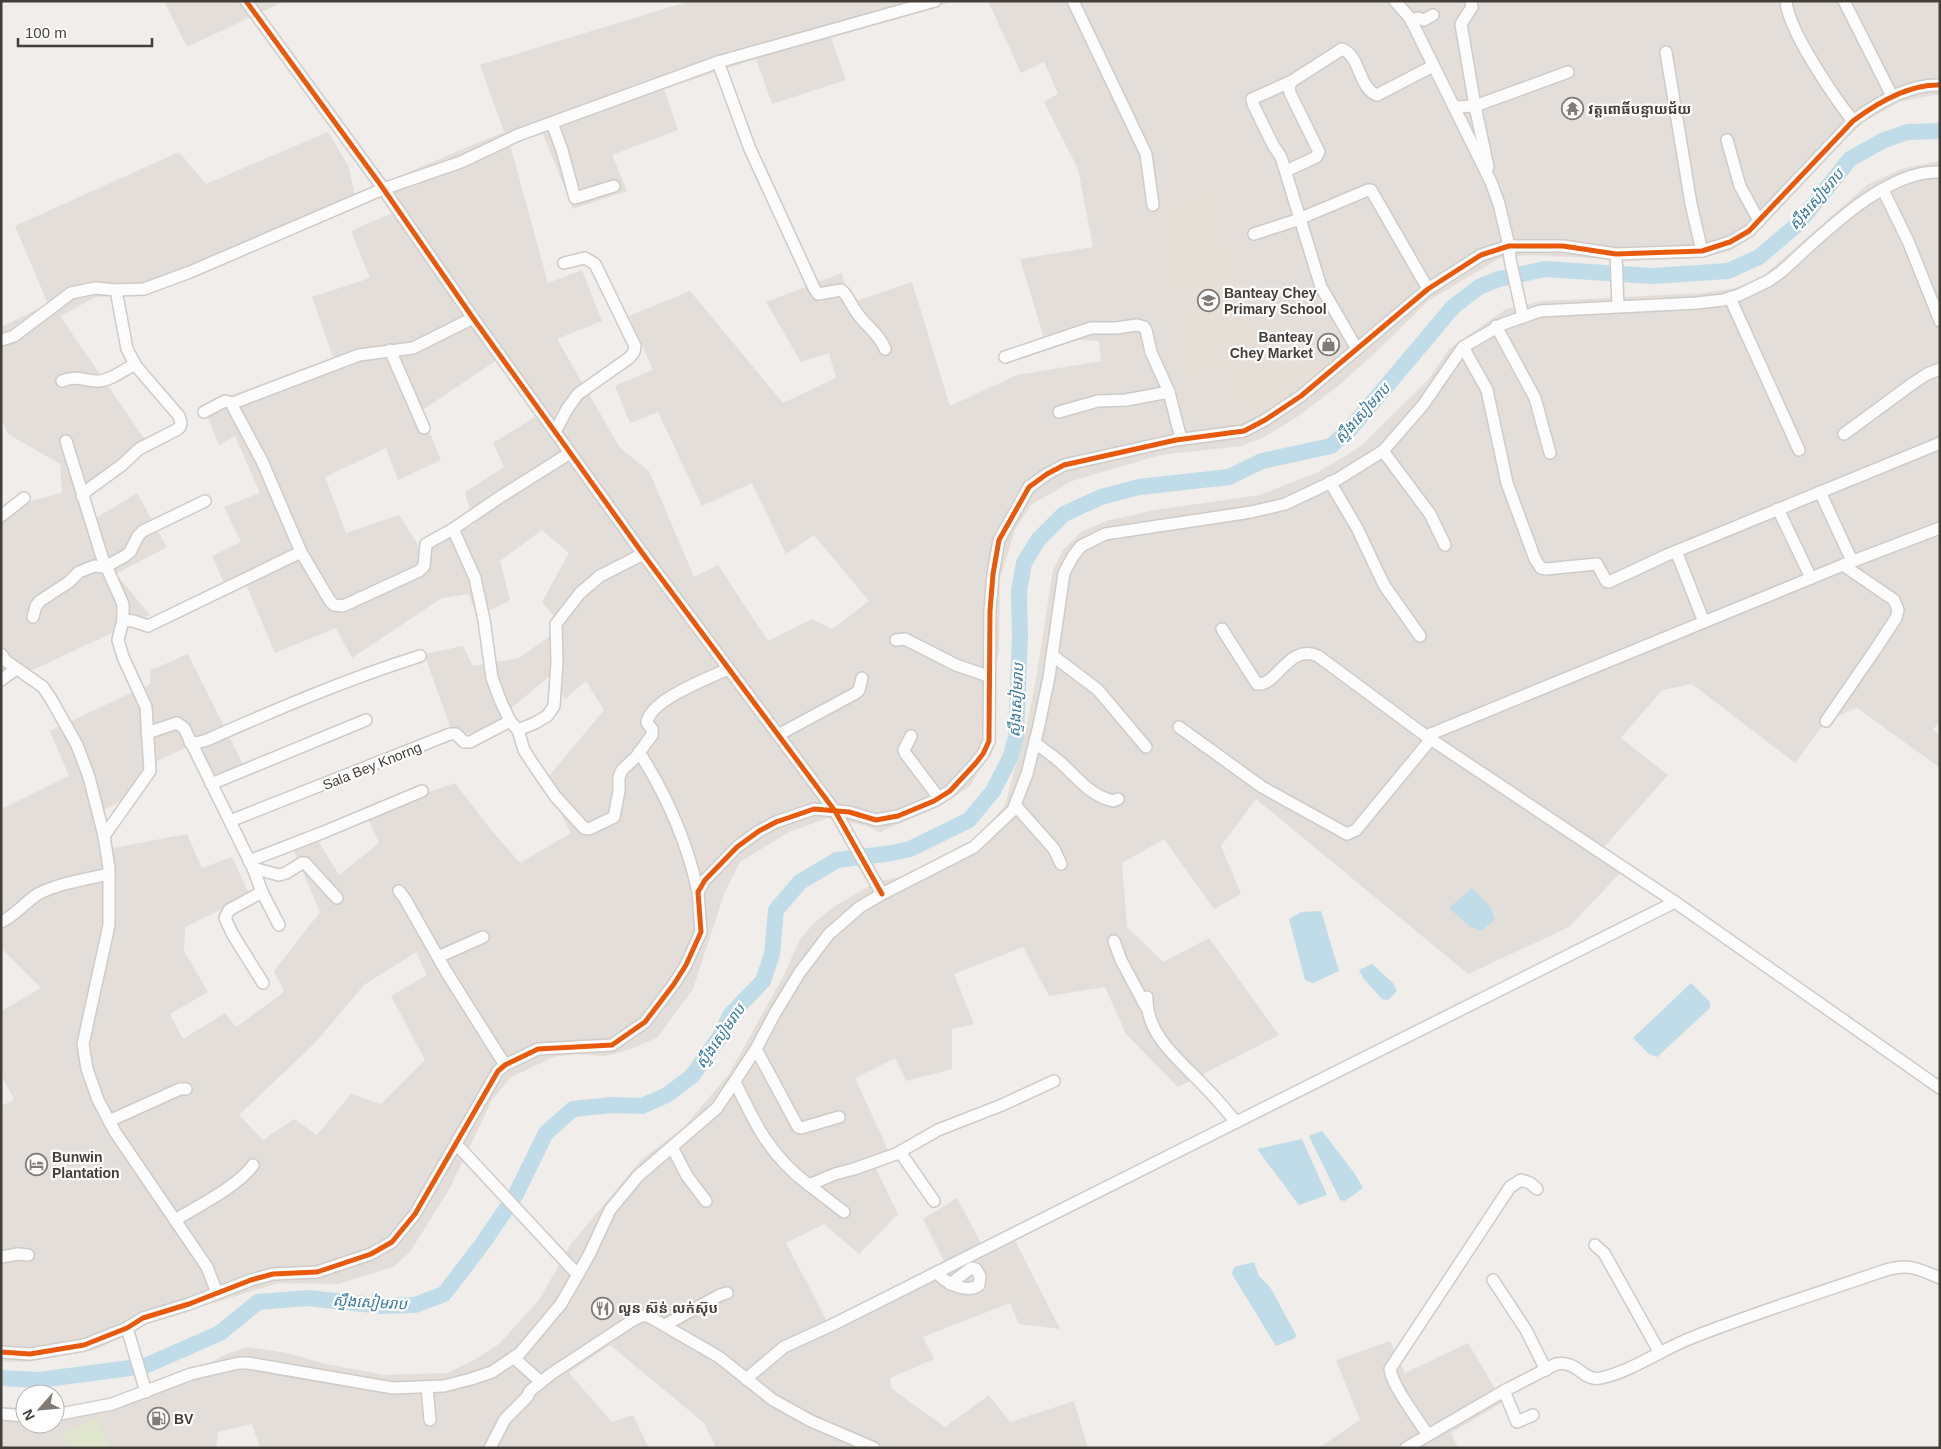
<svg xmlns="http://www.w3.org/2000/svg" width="1941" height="1449" font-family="Arial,'Noto Sans Khmer',sans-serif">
<rect width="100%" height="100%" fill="#f0edea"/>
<g fill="#e3ded9" fill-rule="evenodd">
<polygon points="164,1 285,1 187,47"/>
<path d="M690 1H954L831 38 846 80 772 104 756 59 664 89 678 130 612 155 627 191 573 209 543 134 510 145 548 283 582 270 602 321 557 339 620 448 649 471 694 577 718 565 768 641 812 619 832 629 869 601 814 535 786 554 752 483 702 506 658 412 630 423 615 386 653 370 629 316 690 291 783 403 836 378 829 353 801 362 766 302 842 273 850 303 912 282 950 406 1017 375 1101 361 1099 341 1044 338 1020 259 1093 247 1078 169 1044 102 1058 94 1044 62 1021 73 988 1H1940V94L1899 102 1865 121 1837 146 1763 226 1732 250 1703 258 1635 260 1530 255 1500 258 1428 301 1375 353 1338 386 1297 417 1264 437 1242 446 1160 455 1072 481 1031 505 1015 530 1000 579 999 652 990 685 994 745 970 786 940 806 880 832 866 826 828 818 789 832 740 862 724 894 693 989 657 1038 628 1050 605 1056 574 1054 553 1057 510 1078 492 1100 450 1188 410 1252 393 1267 338 1284 278 1283 152 1322 95 1350 26 1362 1 1361V1106L14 1100 1 1074V1011L41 988 1 948V809L69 776 50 731 150 684 151 670 188 654 248 774 209 790 189 746 147 766V788L102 811 113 848 187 834 202 868 232 857 250 896 185 927 184 951 208 992 170 1014 183 1039 225 1013 236 1027 284 992 274 971 320 912 293 849 317 839 339 875 379 843 366 814 455 783 491 830 520 863 571 833 544 782 604 710 586 681 565 699 550 676 486 729 454 737 424 654 463 646 473 666 519 658 563 627 542 602 569 553 542 530 500 561 510 600 478 617 468 594 442 598 352 658 336 628 275 653 245 582 227 589 212 556 241 542 224 507 260 493 235 436 219 445 203 406 333 357 312 297 370 278 351 231 392 213 373 187 504 132 480 65ZM497 360 538 415 493 443 504 467 465 492 474 525 421 550 399 515 346 533 325 477 386 448 398 480 441 460 421 411ZM416 952 427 975 391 996 425 1060 381 1104 351 1094 317 1135 294 1119 263 1140 239 1115 315 1043 364 985Z"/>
<polygon points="328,132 349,167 357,207 133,296 96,297 60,316 147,443 79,492 93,520 137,493 167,547 116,574 150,615 18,677 1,688 1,508 62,493 60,464 8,434 1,419 1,327 48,304 15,226 179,152 206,184"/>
<polygon points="1940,161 1940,722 1933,729 1940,736 1940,768 1857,708 1826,721 1795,763 1692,684 1662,690 1621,738 1668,775 1597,855 1622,871 1569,927 1468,974 1256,799 1221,846 1241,894 1214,909 1164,839 1122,863 1127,927 1163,962 1209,938 1279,1035 1178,1087 1126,1034 1105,987 1049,996 1023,947 954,974 974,1024 952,1029 952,1069 906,1081 895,1058 855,1078 893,1161 876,1169 898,1214 859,1254 824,1224 786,1243 827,1321 945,1263 923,1219 957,1198 981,1243 1009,1229 1060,1329 1019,1324 1010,1303 923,1337 934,1359 890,1378 892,1389 945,1427 989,1395 1010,1422 1074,1401 1088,1448 716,1448 704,1423 610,1345 569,1373 612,1422 633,1415 649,1448 260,1448 252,1424 218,1432 216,1448 1,1448 1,1407 25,1408 25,1424 55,1424 55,1410 96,1403 202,1368 222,1356 247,1347 287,1353 326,1364 384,1375 447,1373 476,1359 499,1344 539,1300 571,1244 640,1161 685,1126 729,1074 784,975 800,939 816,921 835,906 871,885 888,879 917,874 981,835 1005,805 1026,729 1036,679 1053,570 1063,550 1081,532 1106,521 1155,510 1260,495 1318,472 1360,447 1428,380 1449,349 1506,309 1543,301 1704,293 1735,288 1762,277 1867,185 1901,169"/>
<polygon points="1390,1341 1405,1373 1468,1343 1503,1402 1451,1433 1458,1448 1319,1448 1360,1420 1336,1360"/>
</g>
<polygon fill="#e5dfd7" points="1216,184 1222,199 1240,283 1260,333 1289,318 1321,371 1294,396 1263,416 1239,425 1220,371 1186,382 1153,215"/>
<polygon fill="#dfe6cd" points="97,1418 111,1448 68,1448 62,1433"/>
<g fill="#c0dce8">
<polygon points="1472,888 1491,908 1495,919 1481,931 1469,926 1449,908"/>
<polygon points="1321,911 1339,971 1313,983 1305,980 1289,919 1301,912"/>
<polygon points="1372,964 1393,983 1397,991 1388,1000 1382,999 1363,978 1359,970"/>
<polygon points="1691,983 1710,1002 1710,1008 1657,1057 1649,1054 1633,1038"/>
<polygon points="1322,1131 1355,1174 1363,1188 1345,1201 1340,1200 1309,1136"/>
<polygon points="1302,1139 1327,1195 1299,1205 1257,1149"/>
<polygon points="1254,1262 1259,1276 1270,1287 1296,1335 1295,1338 1276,1346 1232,1274 1234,1267"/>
</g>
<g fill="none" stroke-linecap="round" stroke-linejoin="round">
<polyline stroke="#c0dce8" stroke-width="16" points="1,1378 39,1380 145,1366 220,1333 258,1302 307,1298 383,1306 415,1305 444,1294 483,1243 515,1196 546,1133 573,1109 612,1105 642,1106 667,1095 692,1076 719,1038 731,1014 763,981 772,954 776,910 800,882 837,860 892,853 910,849 969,820 993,791 1010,758 1016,737 1020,635 1019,591 1024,563 1038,540 1064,514 1101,497 1139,487 1229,477 1262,461 1331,446 1351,428 1453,307 1479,287 1499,279 1545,269 1652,276 1728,271 1759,257 1798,224 1850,159 1884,140 1908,132 1940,131"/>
<defs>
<g id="minor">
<polyline points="246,1 380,184 473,318 643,554 835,811 882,894"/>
<polyline points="1073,1 1146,154 1153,205"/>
<polyline points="1395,1 1410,18 1491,182 1499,204 1509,246 1510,259 1523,317"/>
<polyline points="1471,1 1472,7 1461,24 1475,106 1488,167"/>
<path d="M1786 1C1788 30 1834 97 1853 121"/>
<polyline points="1844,1 1892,96"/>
<polyline points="1411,21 1418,18 1424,20 1433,15"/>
<polyline points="1666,52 1691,204 1702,251"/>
<path d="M718 62 750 149 814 288 818 294 841 290C848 295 850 303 855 310 863 324 880 334 885 349"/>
<polyline points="1454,107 1475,106 1568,72"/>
<polyline points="552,123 562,150 575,198 614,186"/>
<polyline points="1727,140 1740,186 1759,221"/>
<polyline points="1286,171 1316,157 1319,152 1290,93 1289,87 1292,81"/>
<polyline points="1883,190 1908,241 1940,321"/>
<polyline points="1254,234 1294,221 1368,190 1371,190 1428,289"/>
<polyline points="1616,254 1618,306"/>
<polyline points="1730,298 1799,450"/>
<polyline points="1496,326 1535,398 1550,453"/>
<polyline points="1,340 14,336 71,293 95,288 116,290 144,289 190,272 383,189 461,162 518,135 718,62 935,1"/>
<polyline points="1463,347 1487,390 1507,483 1535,559 1541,568 1546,569 1597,564 1606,581 1609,582 1667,555 1940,443"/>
<path d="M1357 349 1321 287 1281 157 1273 145 1253 104 1252 99 1292 81 1342 49C1361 56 1358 88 1377 95L1433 66"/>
<polyline points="390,350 424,428"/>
<polyline points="1005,357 1091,328 1116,328 1137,325 1144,327 1146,330 1151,352 1169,392 1181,439"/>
<path d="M62 381C78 375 84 381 98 381 110 381 125 369 135 364"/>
<polyline points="233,403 233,407 262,461 301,552 330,601 334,605 343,606 419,571 424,566 426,544 453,529 500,497 570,453"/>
<polyline points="204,412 225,401 233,403 359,355 413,348 473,318"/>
<polyline points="1059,412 1098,401 1126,400 1169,392"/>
<polyline points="555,432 567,409 578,394 629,358 634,352 635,346 595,264 585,258 564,263"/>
<polyline points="1844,434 1912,384 1927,374 1940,369"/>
<polyline points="66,441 102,557 123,604 123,620 118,640 123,657 146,707 150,771 104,836"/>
<polyline points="1383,451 1430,514 1445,545"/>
<polyline points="1330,482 1357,528 1384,585 1420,636"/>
<polyline points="1820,492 1852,561"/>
<polyline points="82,496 89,489 122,465 139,449 176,430 180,427 181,423 179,416 136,366 127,349 116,290"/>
<polyline points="1778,509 1811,578"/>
<polyline points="1,516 24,498"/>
<path d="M453 529 475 578 484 620 492 678 501 702 510 721 518 730 524 750 533 764 555 796 584 828 589 829 614 817 619 791V777L622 770 636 757 652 735V729L647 723C649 700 709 678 728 669"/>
<polyline points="1676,551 1704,622"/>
<polyline points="33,617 36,606 40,601 69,582 79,572 94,566 105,567 125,556 130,552 138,536 143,531 205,501"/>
<polyline points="123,620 133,621 148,626 301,552"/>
<path d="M1222 629 1257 684C1278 686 1288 643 1318 656L1426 736 1675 902 1940 1088"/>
<polyline points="896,640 905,639 956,665 988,676"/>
<polyline points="1,654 6,661 43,687 51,699 77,745 89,777 104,836 109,868 109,925 83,1044 87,1069 98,1100 115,1132 207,1267 217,1293"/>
<polyline points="1052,655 1098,690 1146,747"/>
<polyline points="1,680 16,669"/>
<polyline points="1826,721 1875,650 1896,618 1898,610 1894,600 1843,565"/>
<polyline points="1179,727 1262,787 1347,834 1356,830 1431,739"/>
<polyline points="518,730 535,723 547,716 554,706 557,662 556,624 580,593 600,576 643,554"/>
<polyline points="147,733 177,723 184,728 253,868 262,892 229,910 225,918 233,935 263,983"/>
<polyline points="778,735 856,693 859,690 862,678"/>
<polyline points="911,736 904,750 905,753 939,798"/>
<polyline points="1426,736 1843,565 1940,528"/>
<path d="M190 742 196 743 207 740C277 709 347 679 420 656"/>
<path d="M1035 743C1043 749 1052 755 1060 762 1077 777 1089 795 1113 801L1118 799"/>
<path d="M639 752C667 796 687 841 698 892"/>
<polyline points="211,784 366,720"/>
<polyline points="1015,805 1054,849 1061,864"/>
<polyline points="230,821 450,734 456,734 464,742 470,742 510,721"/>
<polyline points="249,861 324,832 422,791"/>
<polyline points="253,868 279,875 286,873 302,863 305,863 337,898"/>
<polyline points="399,891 405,899 447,973 505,1065"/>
<polyline points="262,892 279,925"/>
<path d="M1 922C16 915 25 902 38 894 59 883 87 879 109 874"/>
<polyline points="1114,941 1121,960 1146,1007"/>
<polyline points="438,957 483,937"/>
<path d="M1147 997C1145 1035 1182 1062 1205 1087 1216 1098 1226 1110 1236 1122"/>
<polyline points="756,1049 798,1127 801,1128 839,1117"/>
<path d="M735 1082C755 1124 770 1156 809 1185L835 1174 854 1169 896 1154 938 1130 1002 1105 1054 1081"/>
<polyline points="109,1121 180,1089 186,1089"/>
<polyline points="457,1145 578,1275"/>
<polyline points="672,1147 687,1176 706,1201"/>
<polyline points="900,1152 934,1201"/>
<polyline points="809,1185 844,1212"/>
<path d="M175 1220C196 1207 240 1185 253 1165"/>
<polyline points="1595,1245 1604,1253 1660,1353"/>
<polyline points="1,1257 18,1254 28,1255"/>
<path d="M937 1272C944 1283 967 1294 979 1285L980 1276 976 1269 971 1268 950 1284"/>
<polyline points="1493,1280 1526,1330 1546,1370"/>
<polyline points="665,1325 720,1295 727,1293"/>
<polyline points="127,1328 146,1392"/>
<path d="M1 1352 30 1354 84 1345 127 1328 143 1318 189 1304 251 1280 273 1274 317 1272 371 1254 392 1242 415 1214 498 1071 505 1065 538 1049 612 1045 645 1022 674 984 686 965 701 932 698 892 705 880 737 847 759 831 776 822 814 809 849 812 876 820 898 816 934 801 950 791 975 764 983 754 989 741 990 611 993 574 999 540 1029 487 1047 474 1064 465 1176 440 1244 431 1265 420 1301 396 1428 289 1481 255 1509 246H1563L1616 254 1702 251 1730 242 1749 231 1853 121C1877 103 1908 84 1940 85"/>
<polyline points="514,1358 541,1382"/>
<polyline points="746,1379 784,1347 832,1325 1675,902"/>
<polyline points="427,1387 430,1420"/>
<polyline points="1504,1391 1517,1422 1533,1415"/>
<polyline points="1,1414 25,1416"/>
<path d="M55 1415 112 1404 191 1374 239 1363H248L393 1388 444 1386 471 1379 492 1372 520 1353 561 1304 589 1255 610 1210 638 1176 717 1108 756 1049 775 1013 800 972 829 934 860 907 882 894 974 847 1013 810 1027 774 1039 725 1049 677 1064 573 1073 556 1081 546 1105 534 1251 512 1285 504 1338 479 1383 451 1423 405 1463 347 1503 324 1540 311 1697 303 1723 300 1739 295 1768 281 1781 272C1820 237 1885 169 1940 172"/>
<path d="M1427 1434C1418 1419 1392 1386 1390 1369L1510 1187 1521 1180 1530 1183 1537 1189"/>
<polyline points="490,1448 505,1419 527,1397 530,1391 551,1374 633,1320 641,1316 648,1316 719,1357 773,1400 811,1421 874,1448"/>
<path d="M1406 1448 1504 1391 1556 1364C1578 1360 1583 1382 1601 1378 1632 1371 1661 1350 1691 1338 1754 1313 1819 1293 1883 1271 1909 1263 1916 1268 1940 1278"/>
</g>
</defs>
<use href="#minor" stroke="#cecbc8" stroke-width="14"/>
<use href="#minor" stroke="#fdfcfc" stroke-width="11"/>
<defs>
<g id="cycleway">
<polyline points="246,1 380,184 473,318 643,554 835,811 882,894"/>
<path d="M1 1352 30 1354 84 1345 127 1328 143 1318 189 1304 251 1280 273 1274 317 1272 371 1254 392 1242 415 1214 498 1071 505 1065 538 1049 612 1045 645 1022 674 984 686 965 701 932 698 892 705 880 737 847 759 831 776 822 814 809 849 812 876 820 898 816 934 801 950 791 975 764 983 754 989 741 990 611 993 574 999 540 1029 487 1047 474 1064 465 1176 440 1244 431 1265 420 1301 396 1428 289 1481 255 1509 246H1563L1616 254 1702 251 1730 242 1749 231 1853 121C1877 103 1908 84 1940 85"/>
</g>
</defs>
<use href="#cycleway" stroke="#fff" stroke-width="8"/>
<use href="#cycleway" stroke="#e8590c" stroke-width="5"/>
</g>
<defs>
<symbol id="temple-ring" viewBox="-11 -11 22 22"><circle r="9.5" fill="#fff" stroke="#807b76" stroke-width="1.5"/><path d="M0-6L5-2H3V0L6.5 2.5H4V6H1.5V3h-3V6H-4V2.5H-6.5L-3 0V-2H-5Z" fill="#807b76"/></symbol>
<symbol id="school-ring" viewBox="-11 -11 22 22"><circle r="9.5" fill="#fff" stroke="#807b76" stroke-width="1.5"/><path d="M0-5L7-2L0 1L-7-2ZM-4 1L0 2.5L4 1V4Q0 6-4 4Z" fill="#807b76"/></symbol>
<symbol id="shop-ring" viewBox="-11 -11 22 22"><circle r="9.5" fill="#fff" stroke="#807b76" stroke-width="1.5"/><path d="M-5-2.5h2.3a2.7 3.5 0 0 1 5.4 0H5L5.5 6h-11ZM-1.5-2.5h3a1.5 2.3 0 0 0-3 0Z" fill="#807b76"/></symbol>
<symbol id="hotel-ring" viewBox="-11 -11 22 22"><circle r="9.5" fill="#fff" stroke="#807b76" stroke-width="1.5"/><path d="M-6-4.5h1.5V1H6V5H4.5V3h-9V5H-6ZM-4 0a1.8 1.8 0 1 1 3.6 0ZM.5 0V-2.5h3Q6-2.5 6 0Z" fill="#807b76"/></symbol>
<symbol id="restaurant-ring" viewBox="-11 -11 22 22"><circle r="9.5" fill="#fff" stroke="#807b76" stroke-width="1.5"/><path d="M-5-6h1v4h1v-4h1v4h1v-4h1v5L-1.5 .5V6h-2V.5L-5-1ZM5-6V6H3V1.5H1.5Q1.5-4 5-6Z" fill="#807b76"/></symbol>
<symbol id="fuel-ring" viewBox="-11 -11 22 22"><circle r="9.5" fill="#fff" stroke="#807b76" stroke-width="1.5"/><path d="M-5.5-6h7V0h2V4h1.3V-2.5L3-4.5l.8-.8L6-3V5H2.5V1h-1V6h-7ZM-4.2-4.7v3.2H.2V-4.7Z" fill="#807b76"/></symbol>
</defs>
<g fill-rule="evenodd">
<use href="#temple-ring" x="1560" y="96" width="25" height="25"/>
<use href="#school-ring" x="1196" y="288" width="25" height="25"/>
<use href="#shop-ring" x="1316" y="332" width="25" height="25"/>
<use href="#hotel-ring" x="24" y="1152" width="25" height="25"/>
<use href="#restaurant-ring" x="590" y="1296" width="25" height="25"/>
<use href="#fuel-ring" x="146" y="1406" width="25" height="25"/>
</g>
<g text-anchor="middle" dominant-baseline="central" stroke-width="4.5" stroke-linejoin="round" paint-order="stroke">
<g font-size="14" font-weight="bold" fill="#443e38" stroke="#fff" text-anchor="start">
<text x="1588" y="109">វត្តពោធិ៍បន្ទាយជ័យ</text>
<text x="1224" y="293">Banteay Chey<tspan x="1224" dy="16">Primary School</tspan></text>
<text x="1313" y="337" text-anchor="end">Banteay<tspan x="1313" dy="16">Chey Market</tspan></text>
<text x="52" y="1157">Bunwin<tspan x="52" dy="16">Plantation</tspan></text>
<text x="618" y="1308">លួន ស៊ន់ លក់ស៊ុប</text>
<text x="174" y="1419">BV</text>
</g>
<g font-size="14" fill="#443e38" stroke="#fff">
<text transform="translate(372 766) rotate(-22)">Sala Bey Knorng</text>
</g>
<g font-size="15" font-style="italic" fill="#3c7b9c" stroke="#fff">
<text transform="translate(1816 199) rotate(-49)">ស្ទឹងសៀមរាប</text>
<text transform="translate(1362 413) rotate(-48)">ស្ទឹងសៀមរាប</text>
<text transform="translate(1016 700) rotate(-87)">ស្ទឹងសៀមរាប</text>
<text transform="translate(720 1036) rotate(-55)">ស្ទឹងសៀមរាប</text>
<text transform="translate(370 1302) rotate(3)">ស្ទឹងសៀមរាប</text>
</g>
</g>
<rect width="1941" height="1449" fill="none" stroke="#443e38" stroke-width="5"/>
<g transform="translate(40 1409) rotate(243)"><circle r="24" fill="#ffffff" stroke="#b4b2af"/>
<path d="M0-4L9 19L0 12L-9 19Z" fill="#807b76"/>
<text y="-8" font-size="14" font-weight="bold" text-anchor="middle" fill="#443e38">N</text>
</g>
<path d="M18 38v8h134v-8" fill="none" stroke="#443e38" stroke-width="2.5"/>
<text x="25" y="38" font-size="15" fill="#443e38" stroke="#ffffff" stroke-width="4" paint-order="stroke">100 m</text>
</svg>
